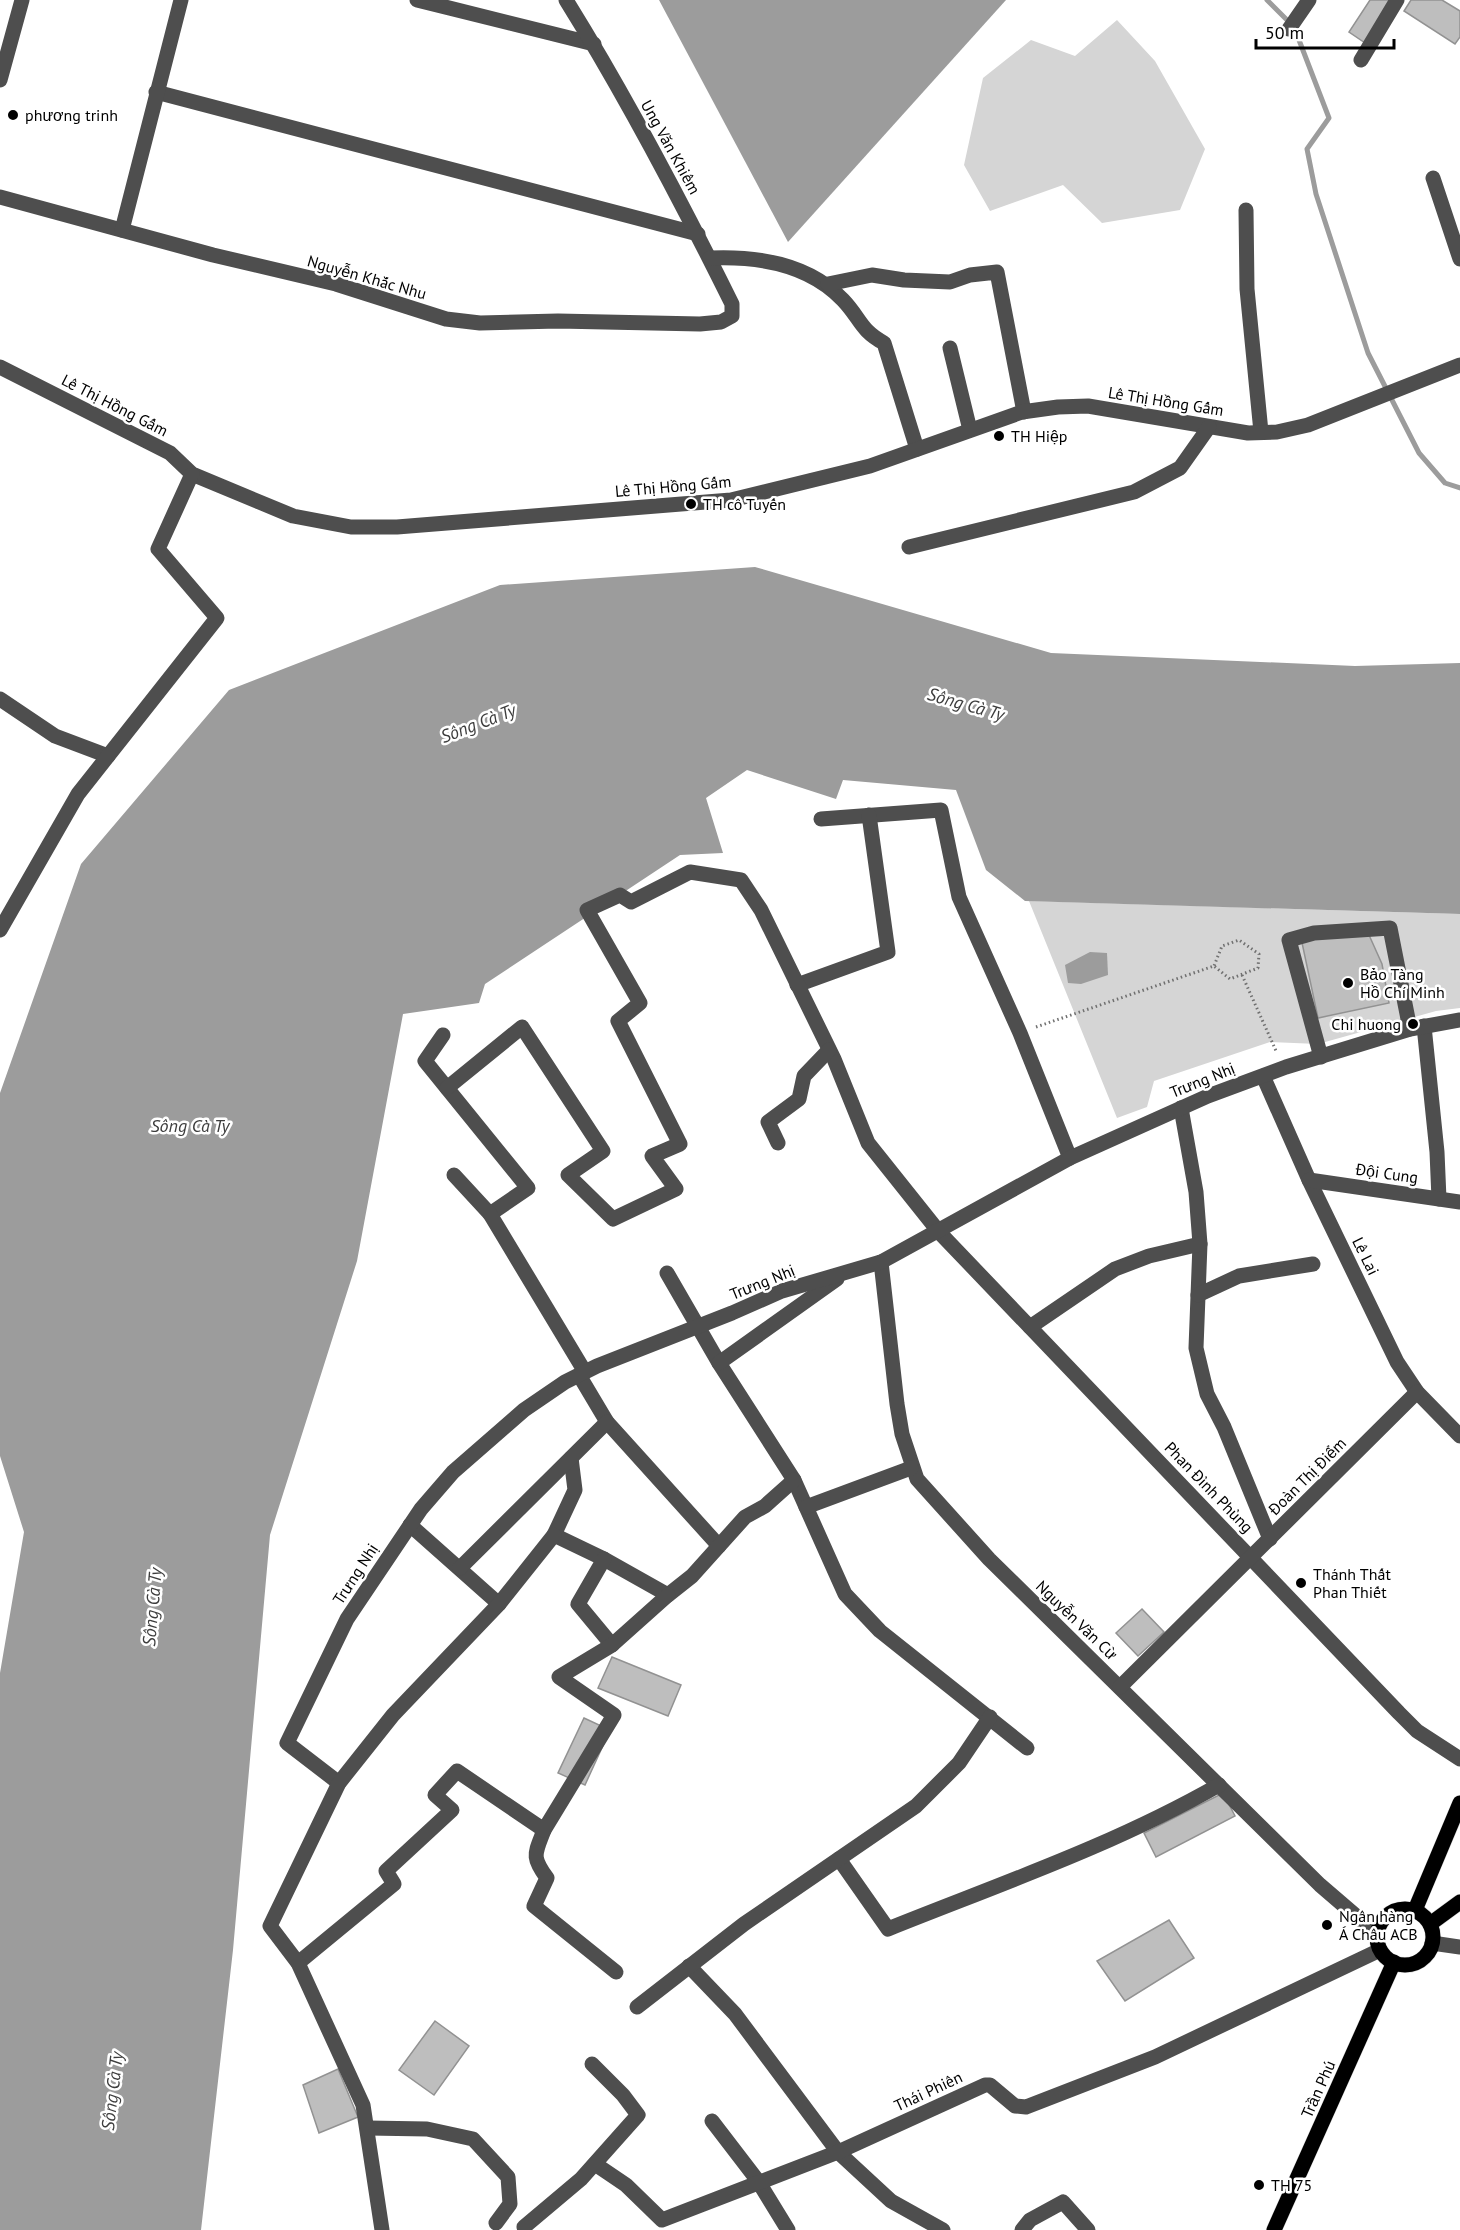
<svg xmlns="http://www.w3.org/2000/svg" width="1460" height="2230" font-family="'PT Sans',sans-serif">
<rect width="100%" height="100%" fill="#fff"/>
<g fill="#d5d5d5">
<polygon points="1117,20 1155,61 1205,149 1180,210 1102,223 1063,185 990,211 964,165 983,78 1031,40 1075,56"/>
<polygon points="1029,901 1460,914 1460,1008 1436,1011 1318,1044 1270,1042 1154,1081 1147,1107 1117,1118"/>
</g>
<g fill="#9c9c9c">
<polygon points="659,0 1006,0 788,242"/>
<polygon points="755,567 1051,653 1355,666 1460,663 1460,914 1025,901 986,870 956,790 843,780 836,799 747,770 706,798 723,853 680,855 485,984 479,1003 403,1014 357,1261 270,1535 233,1950 201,2230 0,2230 0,1673 24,1532 0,1456 0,1093 81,864 229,690 500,585"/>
<polygon points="1090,952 1107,953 1108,975 1081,984 1068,983 1065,965"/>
</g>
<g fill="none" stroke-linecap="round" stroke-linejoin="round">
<polyline stroke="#9c9c9c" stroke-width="5" points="1267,0 1294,27 1329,118 1307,149 1316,194 1368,353 1419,453 1445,483 1460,488"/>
</g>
<g fill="#bebebe" stroke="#929292" stroke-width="1.5">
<polygon points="1370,0 1394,0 1371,47 1349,32"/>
<polygon points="1411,0 1442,0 1460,11 1460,37 1455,44 1404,11"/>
<polygon points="1369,935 1382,964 1389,1003 1318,1018 1301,938"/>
<polygon points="1142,1609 1164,1632 1138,1656 1116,1633"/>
<polygon points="612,1657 681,1685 668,1716 598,1688"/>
<polygon points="584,1718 610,1730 585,1785 558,1773"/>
<polygon points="1223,1793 1235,1816 1156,1857 1144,1833"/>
<polygon points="1169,1920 1194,1958 1125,2001 1097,1961"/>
<polygon points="435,2021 469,2046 434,2095 399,2070"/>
<polygon points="338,2069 358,2117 319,2133 303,2085"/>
</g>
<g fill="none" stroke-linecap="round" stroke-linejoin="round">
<defs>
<g id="major">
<circle cx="1405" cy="1937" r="28"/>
<polyline points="1415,1910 1460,1803"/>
<polyline points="1430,1924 1460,1902"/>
<polyline points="1274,2230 1394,1962"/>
</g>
</defs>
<use href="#major" stroke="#dbdbdb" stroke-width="16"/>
<g stroke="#707070" stroke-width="3" stroke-dasharray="1.5 3" stroke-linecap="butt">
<polyline points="1242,975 1277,1053"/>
<polyline points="1036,1027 1214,966 1230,979 1258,968 1259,954 1239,940 1222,946 1214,966"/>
</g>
<g stroke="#4e4e4e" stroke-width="15">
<polyline points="417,0 594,44"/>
<polyline points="1289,29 1309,0"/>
<polyline points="1361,60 1397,0"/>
<polyline points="0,80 22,0"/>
<polyline points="156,92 698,234"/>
<polyline points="1433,178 1460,259"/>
<path d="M0 197 213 255 336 284 446 319 480 323 558 321 700 324 721 322 732 316V304C681 201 627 98 566 0"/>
<polyline points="1246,210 1247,289 1261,432"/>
<polyline points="122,230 181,0"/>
<path d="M710 258C757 256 809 264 843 300 861 319 860 330 884 343L917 449"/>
<polyline points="828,284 872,275 904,280 950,282 970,275 997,272 1024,412"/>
<polyline points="950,348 970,430"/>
<polyline points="0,367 170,453 192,474 293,516 351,527 397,527 731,500 870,466 1022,412 1058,407 1088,406 1248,433 1277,432 1308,425 1460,365"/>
<polyline points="909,547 1134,492 1180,468 1209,427"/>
<polyline points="0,699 55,736 108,756"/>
<polyline points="821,819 941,810 959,897 1020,1033 1070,1158"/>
<polyline points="0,930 78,794 217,618 158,549 192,474"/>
<polyline points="797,985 888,952 869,815"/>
<polyline points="1424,1026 1437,1152 1439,1199"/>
<polyline points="443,1035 425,1061 528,1188 490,1214"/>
<polyline points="1321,1057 1289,940 1314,933 1390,928 1410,1029"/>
<polyline points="1263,1076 1309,1180 1397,1362 1417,1392 1460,1436"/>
<polyline points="447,1088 522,1027 603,1151 568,1175 613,1219 676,1189 652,1156 680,1144 618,1021 640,1003 587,910 620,895 631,902 690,872 741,880 761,910 834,1059 868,1143 939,1232 1399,1713 1417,1731 1460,1759"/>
<polyline points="1181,1108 1196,1192 1200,1244 1196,1348 1207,1394 1224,1427 1270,1539"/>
<polyline points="778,1143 768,1122 799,1099 804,1076 829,1050"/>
<polyline points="454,1175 490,1214 585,1372"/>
<polyline points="1309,1180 1460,1202"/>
<polyline points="881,1262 897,1404 902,1434 917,1479 989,1559 1320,1885 1377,1934"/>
<polyline points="667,1273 719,1363 794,1480 845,1594 880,1631 1027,1748"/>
<polyline points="1198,1295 1239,1276 1313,1264"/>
<polyline points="1030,1327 1115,1269 1149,1256 1200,1244"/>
<polyline points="719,1363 837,1279"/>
<polyline points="579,1375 607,1422 719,1546"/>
<polyline points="571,1458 575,1490 554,1535 604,1559 668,1595 692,1576 745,1517 765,1506 794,1480"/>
<polyline points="806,1507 911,1468"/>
<polyline points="410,1525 499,1604"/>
<polyline points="604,1559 578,1604 612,1645"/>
<polyline points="460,1568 607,1422"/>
<polyline points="1120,1687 1417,1392"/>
<polyline points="339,1783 287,1743 347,1619 421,1509 453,1472 524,1410 565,1382 597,1366 732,1313 782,1291 881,1262 1070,1158 1208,1096 1286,1067 1410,1029 1460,1020"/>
<path d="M544 1830C535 1854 531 1856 547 1878L534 1906 616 1972"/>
<path d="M839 1859 888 1929C1000 1884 1114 1845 1219 1785"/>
<polyline points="1432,1943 1460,1947"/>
<polyline points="298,1963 394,1884 386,1871 452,1810 435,1795 457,1771 544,1830 614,1715 559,1677 612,1645 668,1595"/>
<polyline points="689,1966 735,2014 838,2152 891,2201 943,2230"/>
<polyline points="637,2007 744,1924 916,1806 959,1763 990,1717"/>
<polyline points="712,2121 758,2181 788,2230"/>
<polyline points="368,2128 427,2129 473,2139 508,2177 510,2204 496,2223"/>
<polyline points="595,2164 626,2185 662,2220 838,2152 985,2085 990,2085 1015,2106 1026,2107 1155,2057 1380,1950"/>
<polyline points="524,2227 581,2179 638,2115 623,2095 592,2064"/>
<polyline points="382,2230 363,2105 298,1963 270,1926 339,1783 393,1715 499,1604 554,1535"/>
<polyline points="1022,2230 1030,2220 1063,2202 1088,2230"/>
</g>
<use href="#major" stroke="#000" stroke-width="15"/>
</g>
<g fill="#000" stroke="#fff" stroke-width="2">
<circle cx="13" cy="115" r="6"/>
<circle cx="999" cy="436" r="6"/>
<circle cx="691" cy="504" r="6"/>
<circle cx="1348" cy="983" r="6"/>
<circle cx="1413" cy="1024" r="6"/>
<circle cx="1301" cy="1583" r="6"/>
<circle cx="1327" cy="1925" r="6"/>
<circle cx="1259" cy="2185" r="6"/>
</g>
<g text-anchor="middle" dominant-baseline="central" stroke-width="5" stroke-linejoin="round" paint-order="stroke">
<g font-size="16" fill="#000" stroke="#fff" text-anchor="start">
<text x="25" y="115">phương trinh</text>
<text x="1011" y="436">TH Hiệp</text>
<text x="703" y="504">TH cô Tuyến</text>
<text x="1360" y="974">Bảo Tàng<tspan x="1360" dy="18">Hồ Chí Minh</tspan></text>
<text x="1401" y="1024" text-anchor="end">Chi huong</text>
<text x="1313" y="1574">Thánh Thất<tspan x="1313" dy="18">Phan Thiết</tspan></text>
<text x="1339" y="1916">Ngân hàng<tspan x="1339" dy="18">Á Châu ACB</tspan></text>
<text x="1271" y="2185">TH 75</text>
</g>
<g font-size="16" fill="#000" stroke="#fff">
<text transform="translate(671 147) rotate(61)">Ung Văn Khiêm</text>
<text transform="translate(367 277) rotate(16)">Nguyễn Khắc Nhu</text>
<text transform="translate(1166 401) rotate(9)">Lê Thị Hồng Gấm</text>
<text transform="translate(115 405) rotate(27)">Lê Thị Hồng Gấm</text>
<text transform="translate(673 486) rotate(-5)">Lê Thị Hồng Gấm</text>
<text transform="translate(1202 1080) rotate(-22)">Trưng Nhị</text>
<text transform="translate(1387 1173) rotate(8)">Đội Cung</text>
<text transform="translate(1366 1256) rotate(64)">Lê Lai</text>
<text transform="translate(762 1282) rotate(-22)">Trưng Nhị</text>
<text transform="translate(1307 1476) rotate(-45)">Đoàn Thị Điểm</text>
<text transform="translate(1209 1487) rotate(46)">Phan Đình Phùng</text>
<text transform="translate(355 1574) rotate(-57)">Trưng Nhị</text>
<text transform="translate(1077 1620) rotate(44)">Nguyễn Văn Cừ</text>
<text transform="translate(1318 2089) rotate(-66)">Trần Phú</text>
<text transform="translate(928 2091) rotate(-25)">Thái Phiên</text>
</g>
<g font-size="18" font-style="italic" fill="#3d3d3d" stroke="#fff">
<text transform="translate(966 704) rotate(16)">Sông Cà Ty</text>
<text transform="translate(478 723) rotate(-21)">Sông Cà Ty</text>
<text x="190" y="1125">Sông Cà Ty</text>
<text transform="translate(152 1607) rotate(-85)">Sông Cà Ty</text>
<text transform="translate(112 2091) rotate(-83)">Sông Cà Ty</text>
</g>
</g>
<path d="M1256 39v9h138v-9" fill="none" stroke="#000000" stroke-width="3"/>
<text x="1265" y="39" font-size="18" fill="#000000" stroke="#ffffff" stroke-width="4.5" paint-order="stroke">50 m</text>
</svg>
